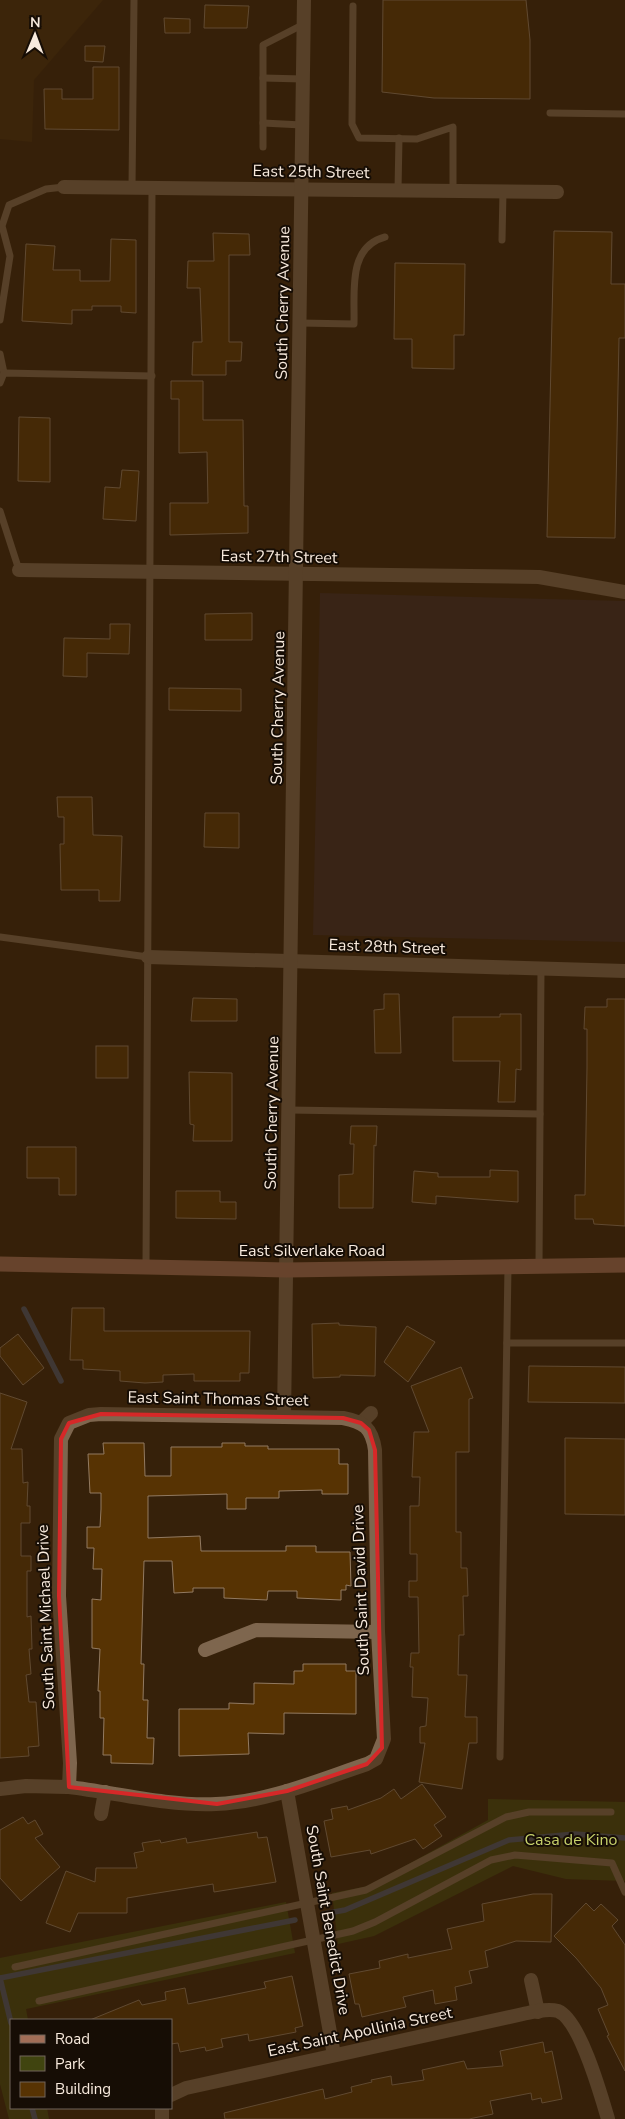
<svg xmlns="http://www.w3.org/2000/svg" width="625" height="2119" font-family="'Nunito Sans',sans-serif">
<rect width="100%" height="100%" fill="#36210a"/>
<polygon fill="#432a0c" points="0,0 103,0 34,80 32,142 0,139"/>
<polygon fill="#3c2826" points="320,593 625,601 625,942 313,935"/>
<g fill="#40440f">
<polygon points="488,1799 625,1802 625,1881 566,1879 513,1866 374,1936 338,1944 332,1893 369,1886 488,1820"/>
<polygon points="286,1902 295,1953 26,2009 28,2020 11,2020 11,2108 47,2108 49,2119 9,2119 0,2084 0,1958"/>
</g>
<g fill="none" stroke-linecap="round" stroke-linejoin="round">
<g stroke="#4a5368" stroke-width="5.5">
<polyline points="24,1309 61,1381"/>
<polyline points="323,1914 345,1910 509,1840 575,1834 625,1838"/>
<polyline points="0,1978 295,1920"/>
<polyline points="0,1978 11,2023"/>
<polyline points="32,2108 35,2119"/>
</g>
</g>
<g fill="#573303" stroke="#927a61">
<polygon points="383,0 526,0 530,40 530,99 434,98 382,92"/>
<polygon points="205,5 249,6 247,28 204,28"/>
<polygon points="164,18 190,19 190,33 165,33"/>
<polygon points="85,46 105,46 103,62 85,61"/>
<polygon points="93,67 119,67 119,130 45,129 44,89 62,89 62,99 93,99"/>
<polygon points="554,231 612,232 611,284 625,284 625,338 619,338 615,538 547,537"/>
<polygon points="213,233 249,234 250,255 229,255 229,342 242,342 241,361 226,361 226,375 192,375 193,342 202,342 200,288 187,288 188,261 214,261"/>
<polygon points="111,239 136,240 136,313 121,312 121,306 92,306 92,310 72,310 72,324 22,321 26,244 55,246 53,270 80,270 80,281 110,281"/>
<polygon points="395,263 465,264 464,335 454,335 454,369 412,368 412,339 394,339"/>
<polygon points="171,381 203,381 203,420 243,420 244,506 248,506 248,533 170,535 170,503 208,503 207,452 179,453 179,399 171,399"/>
<polygon points="19,417 50,418 50,482 18,481"/>
<polygon points="122,470 139,471 136,521 103,519 105,487 120,488"/>
<polygon points="252,613 252,640 205,640 205,614"/>
<polygon points="110,624 130,624 129,654 87,653 87,677 63,676 64,638 110,639"/>
<polygon points="169,688 241,689 241,711 169,710"/>
<polygon points="57,797 92,797 93,835 122,836 120,901 99,901 99,890 61,890 60,844 64,844 64,817 58,817"/>
<polygon points="205,813 239,813 239,848 204,847"/>
<polygon points="384,994 399,994 401,1053 375,1053 374,1010 384,1009"/>
<polygon points="193,998 237,999 237,1021 191,1021"/>
<polygon points="607,999 625,999 625,1226 594,1224 593,1219 575,1219 575,1195 585,1195 587,1067 587,1029 584,1029 585,1007 607,1007"/>
<polygon points="500,1014 521,1014 521,1070 516,1069 515,1102 498,1102 500,1061 453,1061 453,1017 500,1017"/>
<rect x="96" y="1046" width="32" height="32"/>
<polygon points="189,1072 232,1073 232,1141 193,1141 194,1125 190,1124"/>
<polygon points="351,1126 377,1126 376,1146 374,1145 373,1208 339,1208 339,1175 353,1174 354,1144 350,1144"/>
<polygon points="27,1147 76,1147 76,1195 59,1195 59,1178 27,1178"/>
<polygon points="490,1170 518,1171 518,1202 436,1196 436,1204 412,1202 414,1171 438,1173 438,1177 490,1177"/>
<polygon points="176,1191 220,1191 220,1202 236,1202 236,1219 176,1218"/>
<polygon points="72,1308 104,1308 104,1331 250,1331 249,1373 240,1373 240,1381 194,1381 194,1374 163,1375 163,1382 145,1383 120,1381 120,1371 83,1369 83,1360 70,1360"/>
<polygon points="339,1323 339,1325 376,1327 375,1376 340,1375 340,1377 313,1378 312,1324"/>
<polygon points="407,1326 435,1342 408,1382 384,1362"/>
<polygon points="18,1334 44,1368 23,1385 0,1356 0,1348"/>
<polygon points="529,1366 625,1367 625,1403 528,1402"/>
<polygon points="461,1367 473,1398 469,1399 469,1452 456,1452 456,1532 461,1532 461,1568 467,1568 468,1596 463,1596 464,1635 459,1635 458,1675 467,1675 465,1717 477,1717 477,1743 469,1743 462,1789 419,1782 425,1743 420,1743 420,1727 426,1726 428,1698 412,1697 413,1667 410,1667 411,1653 419,1653 418,1597 409,1597 409,1581 417,1581 417,1554 410,1554 410,1506 419,1506 420,1477 412,1477 414,1432 429,1432 411,1386"/>
<polygon points="0,1393 27,1402 11,1449 22,1449 23,1483 28,1482 27,1506 30,1506 30,1523 21,1523 21,1556 31,1556 31,1571 27,1571 27,1617 31,1616 32,1649 29,1649 31,1674 26,1675 29,1702 36,1702 39,1746 28,1747 29,1756 0,1758"/>
<polygon points="565,1438 625,1439 625,1515 565,1514"/>
<polygon points="103,1443 144,1443 145,1476 171,1476 171,1447 222,1447 222,1443 245,1443 245,1446 268,1446 268,1449 339,1449 339,1464 348,1464 348,1494 322,1494 322,1490 279,1491 279,1498 246,1498 246,1509 227,1509 227,1494 148,1496 148,1538 200,1536 201,1551 286,1551 286,1546 316,1546 316,1552 350,1552 351,1586 346,1585 346,1590 341,1590 341,1600 297,1598 297,1591 268,1591 267,1600 224,1598 224,1588 193,1588 193,1592 174,1593 172,1561 144,1561 141,1664 144,1664 143,1700 148,1700 147,1738 154,1738 153,1764 111,1763 111,1755 103,1755 104,1718 100,1718 100,1691 98,1691 100,1649 92,1648 92,1599 101,1600 102,1569 93,1569 94,1548 87,1548 87,1527 100,1527 101,1509 101,1493 90,1493 88,1454 104,1454"/>
<polygon points="303,1664 346,1664 346,1671 356,1671 356,1714 284,1713 284,1734 248,1733 249,1754 179,1756 179,1709 229,1709 229,1703 254,1704 254,1683 294,1684 294,1671 303,1671"/>
<polygon points="422,1784 446,1817 434,1825 442,1836 423,1849 415,1839 371,1854 370,1850 331,1857 324,1821 333,1819 331,1809 347,1806 348,1810 381,1798 394,1789 401,1799"/>
<polygon points="23,1817 28,1824 35,1820 43,1834 35,1838 60,1867 21,1901 0,1878 0,1830"/>
<polygon points="257,1832 258,1838 267,1837 276,1882 214,1892 213,1884 127,1898 127,1913 78,1913 70,1932 46,1923 66,1871 95,1882 96,1868 137,1868 134,1853 144,1851 142,1843 160,1840 161,1843 186,1838 187,1843"/>
<polygon points="533,1894 552,1894 551,1942 516,1941 485,1951 488,1967 469,1971 472,1983 455,1987 457,2000 435,2004 433,1990 403,1997 406,2007 362,2017 359,2004 355,2004 349,1974 380,1968 379,1961 408,1954 408,1958 452,1949 447,1929 484,1921 482,1904"/>
<polygon points="586,1903 594,1911 601,1904 618,1920 612,1926 625,1945 625,2071 607,2036 609,2035 598,2009 608,2005 601,1988 576,1958 554,1936"/>
<polygon points="292,1976 303,2026 295,2028 296,2032 249,2041 248,2034 221,2039 223,2047 206,2051 205,2047 180,2052 178,2043 171,2044 171,2020 90,2020 139,2000 142,2005 166,2000 165,1992 185,1988 188,2004 266,1988 264,1982"/>
<polygon points="543,2042 545,2053 552,2051 562,2099 542,2103 541,2098 532,2100 531,2093 490,2101 493,2114 469,2119 225,2119 224,2113 323,2089 325,2099 352,2092 351,2087 372,2082 371,2080 391,2076 392,2085 424,2080 422,2070 464,2061 467,2069 503,2066 500,2051"/>
</g>
<g fill="none" stroke-linecap="round" stroke-linejoin="round">
<g stroke="#7e664e" stroke-width="7">
<polyline points="353,6 352,124 359,138 417,139 453,127 453,190"/>
<polyline points="263,78 303,79"/>
<polyline points="550,113 625,114"/>
<polyline points="263,123 302,125"/>
<polyline points="263,147 263,45 304,24"/>
<polyline points="132,187 134,0"/>
<polyline points="398,190 399,138"/>
<polyline points="502,240 503,191"/>
<polyline points="0,320 10,256 2,226 9,205 46,189 64,187"/>
<path d="M300 323 354 324C355 293 347 247 385 237"/>
<polyline points="0,354 4,373"/>
<polyline points="0,383 4,373 152,376"/>
<polyline points="0,511 19,570"/>
<polyline points="0,937 148,957"/>
<polyline points="289,1110 540,1114"/>
<polyline points="539,1266 541,968"/>
<polyline points="146,1267 152,188"/>
<polyline points="507,1343 625,1343"/>
<polyline points="500,1757 508,1267"/>
<polyline points="15,1967 366,1890 506,1817 529,1812 611,1812"/>
<polyline points="39,2001 353,1931 375,1922 491,1860 515,1855 612,1863 625,1892"/>
</g>
<g stroke="#7e664e" stroke-width="14">
<polyline points="64,187 557,192"/>
<polyline points="19,570 539,577 625,592"/>
<polyline points="148,957 625,971"/>
<polyline points="284,1417 304,0"/>
<polyline points="361,1423 371,1413"/>
<polyline points="205,1650 256,1630 378,1632"/>
<path d="M0 1789 26 1786 67 1787H69C117 1793 167 1806 216 1804 268 1802 319 1780 367 1764L376 1759 384 1739 378 1632 375 1450C372 1428 364 1422 343 1418L101 1414 89 1415 69 1423 61 1439 59 1596 70 1763 69 1787"/>
<polyline points="287,1791 334,2055"/>
<polyline points="101,1814 105,1792"/>
<polyline points="531,1980 538,2012"/>
<path d="M171 2095 186 2088 523 2014C533 2012 547 2008 558 2011 580 2020 601 2095 608 2119"/>
<polyline points="162,2119 162,2108"/>
</g>
<polyline stroke="#a26e57" stroke-width="15" points="0,1264 286,1270 625,1265"/>
</g>
<path d="M0 0H625V2119H0ZM101 1414 343 1418 361 1423 369 1430 375 1450 382 1748 367 1764 287 1791 217 1804 69 1787 59 1596 61 1439 69 1423Z" fill="#36210a" fill-opacity=".55" fill-rule="evenodd"/>
<path fill="none" stroke="#d62828" stroke-width="4" stroke-linejoin="round" d="M101 1414 343 1418 361 1423 369 1430 375 1450 382 1748 367 1764 287 1791 217 1804 69 1787 59 1596 61 1439 69 1423Z"/>
<g text-anchor="middle" dominant-baseline="central" stroke-width="4" stroke-linejoin="round" paint-order="stroke">
<g font-size="16" fill="#f8eadd" stroke="#160d05">
<text transform="translate(311 172) rotate(1)">East 25th Street</text>
<text transform="translate(283 303) rotate(-89)">South Cherry Avenue</text>
<text transform="translate(279 557) rotate(1)">East 27th Street</text>
<text transform="translate(278 708) rotate(-89)">South Cherry Avenue</text>
<text transform="translate(387 947) rotate(2)">East 28th Street</text>
<text transform="translate(272 1113) rotate(-89)">South Cherry Avenue</text>
<text x="312" y="1251">East Silverlake Road</text>
<text transform="translate(218 1399) rotate(1)">East Saint Thomas Street</text>
<text transform="translate(361 1590) rotate(-92)">South Saint David Drive</text>
<text transform="translate(46 1617) rotate(-92)">South Saint Michael Drive</text>
<text transform="translate(328 1920) rotate(80)">South Saint Benedict Drive</text>
<text transform="translate(360 2032) rotate(-12)">East Saint Apollinia Street</text>
</g>
<g font-size="16" fill="#c7d16b" stroke="#160d05">
<text x="571" y="1840">Casa de Kino</text>
</g>
</g>
<rect x="10" y="2019" width="162" height="90" fill="#160d05" stroke="#70655b"/>
<rect x="20" y="2035" width="25" height="8" fill="#a26e57" stroke="#70655b"/>
<text x="55" y="2044" font-size="15" fill="#f8eadd">Road</text>
<rect x="20" y="2056" width="25" height="15" fill="#40440f" stroke="#70655b"/>
<text x="55" y="2069" font-size="15" fill="#f8eadd">Park</text>
<rect x="20" y="2082" width="25" height="15" fill="#573303" stroke="#70655b"/>
<text x="55" y="2094" font-size="15" fill="#f8eadd">Building</text>
<g transform="translate(35 35) rotate(1)" stroke="#160d05" stroke-width="4" paint-order="stroke">
<path d="M0-4L9 19L0 12L-9 19Z" fill="#f8eadd"/>
<text y="-8" font-size="14" font-weight="bold" text-anchor="middle" fill="#f8eadd">N</text>
</g>
</svg>
